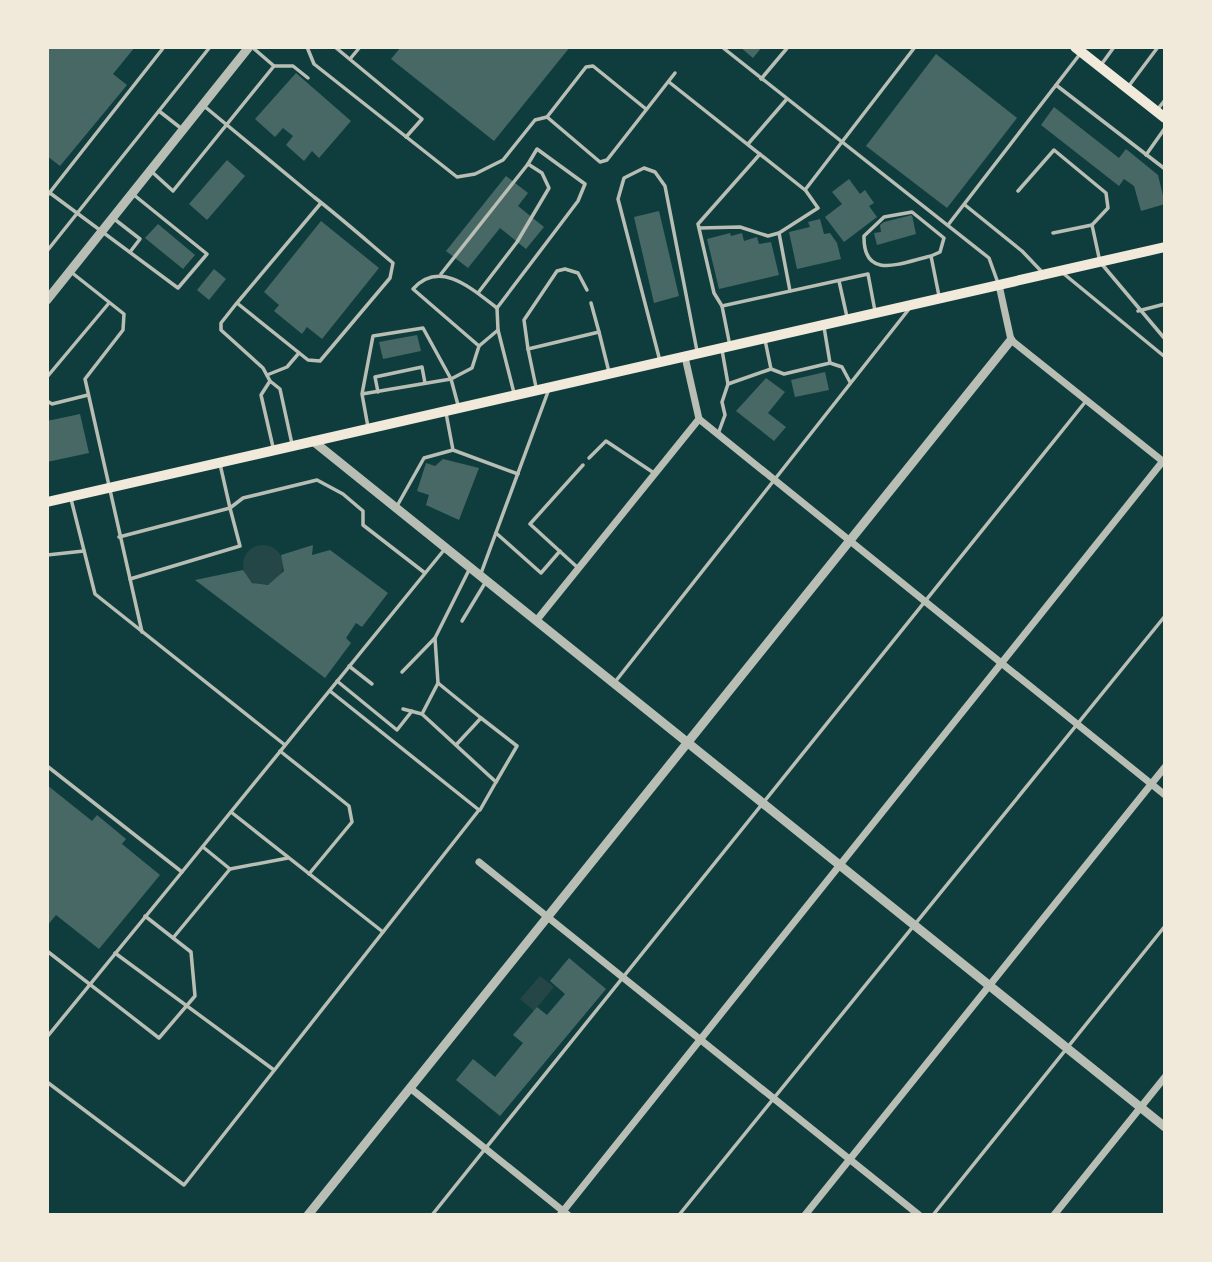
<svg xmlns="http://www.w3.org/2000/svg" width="1212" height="1262" font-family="'DM Sans',sans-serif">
<rect width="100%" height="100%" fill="#0f3d3e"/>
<g fill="#244646">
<circle cx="263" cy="565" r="20"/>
<polygon points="540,976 554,987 534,1011 520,999"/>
</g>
<g fill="#486865">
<polygon points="47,47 135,47 113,74 127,85 60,166 47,156"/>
<polygon points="401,47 570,47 494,141 391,59"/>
<polygon points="740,47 762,47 753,58"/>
<polygon points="936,54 1017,118 947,208 866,146"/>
<polygon points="296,73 351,121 319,158 312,151 304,161 286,145 293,136 283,128 275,137 255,119"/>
<polygon points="1054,107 1119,158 1126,149 1158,175 1165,204 1141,211 1134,186 1124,179 1119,186 1041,125"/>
<polygon points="227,160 245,176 207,220 189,204"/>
<polygon points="506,176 528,193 518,206 544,227 526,249 500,228 468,268 446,251"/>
<polygon points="849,179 860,194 865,190 874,203 869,206 877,217 844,242 825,217 842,204 832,192"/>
<polygon points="659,211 679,296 654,303 634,217"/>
<polygon points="912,215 916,234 877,245 874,233 881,232 880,225 884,222"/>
<polygon points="820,219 824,234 830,233 837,243 841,259 797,269 789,232 810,227 808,222"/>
<polygon points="321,221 379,268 322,339 307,327 302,334 274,311 279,305 264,292"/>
<polygon points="158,224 195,255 183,269 145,238"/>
<polygon points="730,233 731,236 742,233 744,241 757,237 759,244 771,242 779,275 719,289 707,239"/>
<polygon points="214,269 226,279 209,300 197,290"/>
<polygon points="417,335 421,351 383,359 379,342"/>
<polygon points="825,372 829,390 795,397 791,380"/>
<polygon points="766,378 785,392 768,413 786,427 774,441 736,411"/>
<polygon points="80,414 89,453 47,462 47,421"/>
<polygon points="443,459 479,468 459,520 426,505 429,495 417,491 426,463 435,466"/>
<polygon points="313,545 312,555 330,550 388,593 362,627 356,623 346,638 351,643 325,678 195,580 243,570 252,583 268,585 284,571 281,555"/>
<polygon points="47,785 92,821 97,815 126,839 122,844 160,875 99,949 56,915 47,926"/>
<polygon points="569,958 606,989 500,1116 456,1080 473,1059 495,1077 523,1043 513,1035 537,1007 547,1015 565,994 550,981"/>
</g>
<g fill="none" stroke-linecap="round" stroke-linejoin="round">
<g stroke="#b8beb3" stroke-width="3.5">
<polyline points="252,47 274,66 293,66 308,78"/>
<polyline points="307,47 314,64 457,177 475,174 503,160 535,120 547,117 586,67 593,66 646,109"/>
<polyline points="335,47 422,119 406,137"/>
<polyline points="722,47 989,258 998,283"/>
<polyline points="350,59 360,47"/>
<polyline points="1101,65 1114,47"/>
<polyline points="761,79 788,47"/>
<polyline points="669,82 805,190 915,47"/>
<polyline points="1056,85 1165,169"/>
<polyline points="1128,87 1158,47"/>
<path d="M204 106 314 197C341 218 367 241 393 263L390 278 320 361 308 360 237 303 321 203"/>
<polyline points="1157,110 1165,100"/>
<polyline points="159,111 182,129"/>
<polyline points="547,117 600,162 607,160 675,73"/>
<polyline points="748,144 786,100"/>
<polyline points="1146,155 1165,128"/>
<polyline points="151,171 173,191 274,66"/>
<polyline points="1018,191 1054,150 1106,193 1108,208 1092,225"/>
<polyline points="50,193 178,288 207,254 134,195"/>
<polyline points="47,196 164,47"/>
<polyline points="965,205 1022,251 1043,273"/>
<polyline points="113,218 140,239 130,252"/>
<polyline points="948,225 1080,54"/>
<polyline points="700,228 740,227 768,236 779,233"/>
<polyline points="1053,233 1092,225 1100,262 1165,339"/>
<polyline points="47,251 210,47"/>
<path d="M931 256 940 252 944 238 912 212 884 217 864 236C863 282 903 262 931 256L939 296"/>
<polyline points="71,272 124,314 123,330 85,379 142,632"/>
<polyline points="441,274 528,164 542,173 549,188 517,242 478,293"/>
<polyline points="1064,274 1165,357"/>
<polyline points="839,281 847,317"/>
<polyline points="790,291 779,233 818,208 806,191"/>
<polyline points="591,303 599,332"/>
<polyline points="236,304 221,323 221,330 263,368 270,381"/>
<polyline points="722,306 714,293 698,224 760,154"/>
<polyline points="1138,311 1165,304"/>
<polyline points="765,340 771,369"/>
<path d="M479 346 413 289C440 259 472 289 497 308"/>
<polyline points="730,346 722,306 868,274 875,311"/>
<polyline points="528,349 524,320 557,271 565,269 578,273 587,290"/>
<polyline points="660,361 618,199 624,178 644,168 655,172 665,186 697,351"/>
<polyline points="830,363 842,367 850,382"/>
<polyline points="267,375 287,367 299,353"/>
<polyline points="47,377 109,303"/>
<polyline points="728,384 771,369 784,374 830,363 824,327"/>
<polyline points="536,387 528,349 599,332 609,372"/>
<polyline points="378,392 375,377 422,367 425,383"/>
<polyline points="514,393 498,330 497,308 578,201 585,184 537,149 528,164"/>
<polyline points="362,394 373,336 423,328 451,379 362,394 368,427"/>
<polyline points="47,401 52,404 88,395"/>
<polyline points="458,405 451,379 472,368 479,346 498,330"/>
<polyline points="446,413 453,450 518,474"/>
<polyline points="718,434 725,415 722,402 728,384 722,350"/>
<polyline points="273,447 261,395 270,381 280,389 292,444"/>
<polyline points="589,458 606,441 654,473"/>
<polyline points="220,464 230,508 243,498 317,480 343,494 363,511 363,525 425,573"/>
<polyline points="71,499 95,594 285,745"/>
<polyline points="397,506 424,458 453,450"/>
<polyline points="496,533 541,573 560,551"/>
<polyline points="119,537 230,508 240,546 130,579"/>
<polyline points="47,555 84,551"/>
<polyline points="577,567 530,524 583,465"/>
<polyline points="469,570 435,638 438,683 422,714 496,782 480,810"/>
<polyline points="480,576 549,389"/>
<polyline points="462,621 485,583"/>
<polyline points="349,666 372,684"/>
<polyline points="402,672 435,638"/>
<polyline points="337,681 397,730 412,711"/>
<polyline points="615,682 909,309"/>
<polyline points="438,683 481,718 456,745"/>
<polyline points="403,709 422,714"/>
<polyline points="481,718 517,746 496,782"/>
<polyline points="280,751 349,806 352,822 309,874"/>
<polyline points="47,766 182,872 444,550"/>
<polyline points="231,812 383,932"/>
<polyline points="203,847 230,869 288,858"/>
<polyline points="173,938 230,869"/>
<polyline points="47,951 159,1038 195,996 191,952 145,916"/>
<polyline points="115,953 274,1070"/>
<polyline points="47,1037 182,872"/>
<polyline points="47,1082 184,1185 479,810 330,691"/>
<polyline points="432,1215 1086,401"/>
<polyline points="679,1215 1165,616"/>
<polyline points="933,1215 1165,926"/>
</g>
<g stroke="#b8beb3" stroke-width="7">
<polyline points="999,285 1011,340 1165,463"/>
<polyline points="685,357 699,419 1165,795"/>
<polyline points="536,621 699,419"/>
<polyline points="479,862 919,1215"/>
<polyline points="410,1088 568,1215"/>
<polyline points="560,1215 1163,461"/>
<polyline points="805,1215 1165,767"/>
<polyline points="1054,1215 1165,1077"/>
</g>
<g stroke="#b8beb3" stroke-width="9">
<polyline points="47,300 249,47"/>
<polyline points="313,441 1165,1127"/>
<polyline points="308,1215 1011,340"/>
</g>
<polyline stroke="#f1e9da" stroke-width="10" points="1075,47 1165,118"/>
<polyline stroke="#f1e9da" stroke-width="10" points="47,502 1165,247"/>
</g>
<rect width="1212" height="1262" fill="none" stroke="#f1e9da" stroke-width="98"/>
</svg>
